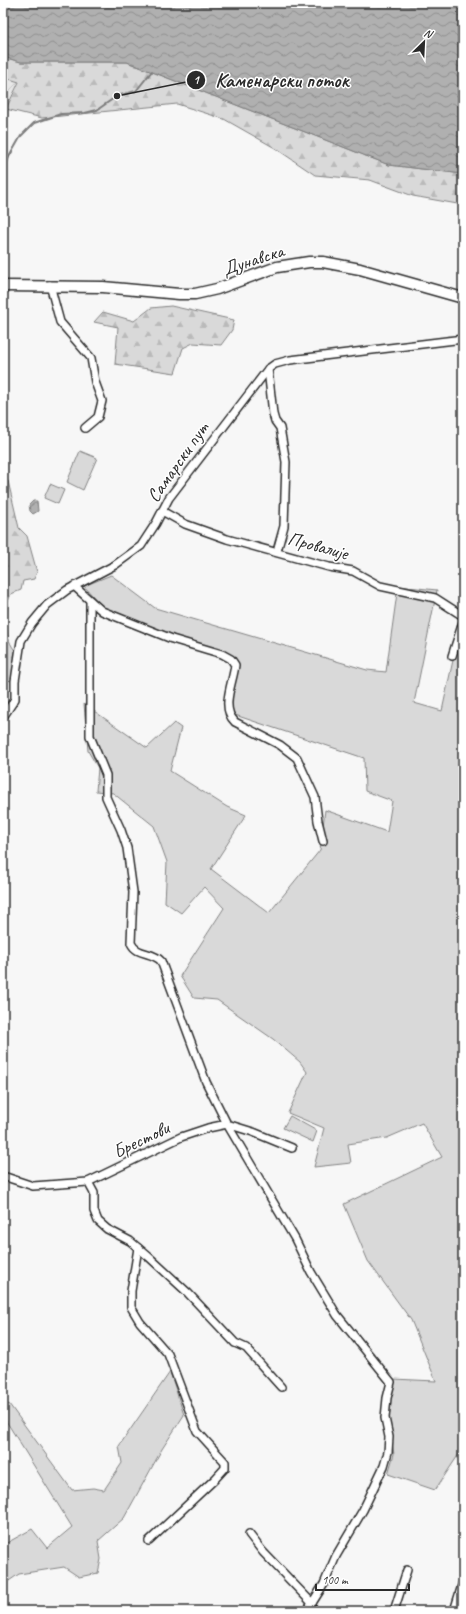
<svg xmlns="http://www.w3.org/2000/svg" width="466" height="1614" font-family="Caveat,sans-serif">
<defs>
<pattern id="industrial-furrows" width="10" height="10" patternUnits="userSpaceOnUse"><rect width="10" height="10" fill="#e8e8e8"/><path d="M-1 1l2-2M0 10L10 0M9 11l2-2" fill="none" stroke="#c7c7c7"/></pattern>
<pattern id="forest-firs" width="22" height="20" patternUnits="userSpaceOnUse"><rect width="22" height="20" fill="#d9d9d9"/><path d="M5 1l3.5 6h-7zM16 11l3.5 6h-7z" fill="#bababa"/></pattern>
<pattern id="water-waves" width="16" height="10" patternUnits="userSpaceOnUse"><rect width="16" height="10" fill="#b0b0b0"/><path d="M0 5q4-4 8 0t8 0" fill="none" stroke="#8f8f8f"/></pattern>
</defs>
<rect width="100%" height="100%" fill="#f7f7f7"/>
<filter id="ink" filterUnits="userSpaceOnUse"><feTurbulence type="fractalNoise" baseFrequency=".025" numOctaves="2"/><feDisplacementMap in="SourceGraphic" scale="8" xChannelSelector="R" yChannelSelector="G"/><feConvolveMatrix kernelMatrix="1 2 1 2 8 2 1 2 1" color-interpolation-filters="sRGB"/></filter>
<g filter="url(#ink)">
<polygon fill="url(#industrial-furrows)" points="3,77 19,81 3,115"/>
<g fill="#d9d9d9" stroke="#828282">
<polygon points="80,451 97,458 83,490 67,482"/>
<polygon points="50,484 64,490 58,504 44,498"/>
<polygon points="111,575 155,608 367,670 386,672 398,586 437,590 414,703 442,711 455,651 463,654 463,1448 435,1490 388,1474 394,1454 388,1420 393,1379 436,1381 411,1320 368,1261 344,1204 442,1157 422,1123 387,1138 348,1144 351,1163 314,1167 324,1128 288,1113 307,1072 300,1062 273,1039 217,1000 194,998 180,976 224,908 204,887 181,913 165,902 167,862 154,826 113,793 96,791 98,768 88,751 84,704 147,748 174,723 181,728 170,771 227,807 246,815 211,869 269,913 320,850 325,810 387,832 392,801 365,791 364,758 232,714 233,664 214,650 106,611 84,586"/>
<polygon points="290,1116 317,1131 313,1142 283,1128"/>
<polygon points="170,1372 184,1415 162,1449 124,1518 98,1541 101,1559 98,1573 79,1577 64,1567 19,1574 3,1585 3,1545 32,1529 47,1548 72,1527 3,1416 3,1406 9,1404 72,1490 93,1488 104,1490 122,1463 119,1446"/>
</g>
<g fill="url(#forest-firs)" stroke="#828282">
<polygon points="3,57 21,62 127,62 389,165 463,174 463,205 413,196 370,180 315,175 275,148 224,119 177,104 42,118 6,109 19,82 3,77"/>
<polygon points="171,306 234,320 232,330 221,345 193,343 183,348 175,373 115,364 118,327 94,322 103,312 134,321 151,308"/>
<path d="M3 480 8 481 19 528 27 536 37 572 34 579 23 581 21 590 11 594C4 608 3 641 17 652L11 680 8 681 3 689Z"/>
</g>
<g fill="url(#water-waves)" stroke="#7b7b7b">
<polygon points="3,3 463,3 463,174 389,165 127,62 21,62 3,57"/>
<polygon points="33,501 37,501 38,511 33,514 30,511 29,505"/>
</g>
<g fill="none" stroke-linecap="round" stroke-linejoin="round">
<polyline stroke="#7b7b7b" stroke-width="2" points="3,174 9,157 21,136 34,123 61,114 85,113 97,110 117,96 136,91 152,71"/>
<defs>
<g id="minor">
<polyline points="50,285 60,322 91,358 95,382 102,401 98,417 85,428"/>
<polyline points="268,369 273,414 275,421 280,428 286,462 284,526 277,551"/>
<polyline points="162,511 185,524 227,539 329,567 353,571 380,586 435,598 463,616"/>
<path d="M74 586 102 611 172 639 222 654 231 659 235 665C233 683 220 708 235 722L280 745 297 758 315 797 318 821 323 841"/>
<path d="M90 601V736L106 775V797L121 830 127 848 133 892 131 943C137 956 152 951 161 961L206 1082 227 1124 295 1239 311 1272 337 1315 391 1382 387 1398 385 1418 389 1437 388 1452 384 1466 363 1510 336 1556 324 1584 307 1611"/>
<polyline points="452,656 463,622"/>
<polyline points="3,717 15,699 15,681 21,641 32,623 47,605 67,590 115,565 141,546 156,523 169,498 268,369 275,364 290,360 463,339"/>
<polyline points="3,1176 33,1186 88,1182 181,1137 208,1128 227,1124 253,1132 292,1148"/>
<polyline points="88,1182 94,1193 94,1211 98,1221 107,1229 130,1241 149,1257 188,1293 235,1343 246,1348 281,1387"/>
<polyline points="138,1248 131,1291 131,1307 140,1322 168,1354 197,1431 225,1462 225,1468 215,1479 149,1541"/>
<polyline points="249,1534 263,1552 312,1603"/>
<polyline points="394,1611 407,1570"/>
<polyline points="454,1611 463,1582"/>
</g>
<polyline id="secondary" points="3,286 103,287 179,294 195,294 217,289 277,267 309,262 323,262 360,269 463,298"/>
</defs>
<use href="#minor" stroke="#2b2b2b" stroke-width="10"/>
<use href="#secondary" stroke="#2b2b2b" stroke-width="13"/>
<use href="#minor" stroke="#fff" stroke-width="7"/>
<use href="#secondary" stroke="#fff" stroke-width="10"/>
</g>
</g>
<g text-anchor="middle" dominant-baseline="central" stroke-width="3" stroke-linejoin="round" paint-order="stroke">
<g font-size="19" fill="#2b2b2b" stroke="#fff">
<text transform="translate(253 260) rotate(-18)">Дунавска</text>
<text transform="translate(178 462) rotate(-55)">Самарски пут</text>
<text transform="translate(318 546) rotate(15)">Провалије</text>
<text transform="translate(141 1140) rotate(-26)">Брестови</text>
</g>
</g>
<path fill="none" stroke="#2b2b2b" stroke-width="1.5" d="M117 96L196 80"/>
<g fill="#2b2b2b" stroke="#fff" stroke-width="1.5">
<circle cx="117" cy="96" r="4"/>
<circle cx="196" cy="80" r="10"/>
</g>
<g font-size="12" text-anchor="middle" font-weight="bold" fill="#fff">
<text x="196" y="84">1</text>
</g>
<g font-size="20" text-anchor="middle" font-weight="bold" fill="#2b2b2b" stroke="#fff" stroke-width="3" stroke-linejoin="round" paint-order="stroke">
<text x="282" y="87">Каменарски поток</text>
</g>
<rect width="466" height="1614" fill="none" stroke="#fff" stroke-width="16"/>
<rect x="8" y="8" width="450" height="1598" fill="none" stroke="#2b2b2b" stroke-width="1.5" filter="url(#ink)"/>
<g transform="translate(424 42) rotate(24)" stroke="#ffffff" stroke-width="3" paint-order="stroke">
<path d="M0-3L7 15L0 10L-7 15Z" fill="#2b2b2b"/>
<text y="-6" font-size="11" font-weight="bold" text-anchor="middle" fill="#2b2b2b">N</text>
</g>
<path d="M316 1584v6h93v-6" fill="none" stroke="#2b2b2b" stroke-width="2"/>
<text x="322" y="1584" font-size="12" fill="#2b2b2b" stroke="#ffffff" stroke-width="3" paint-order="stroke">100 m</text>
</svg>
